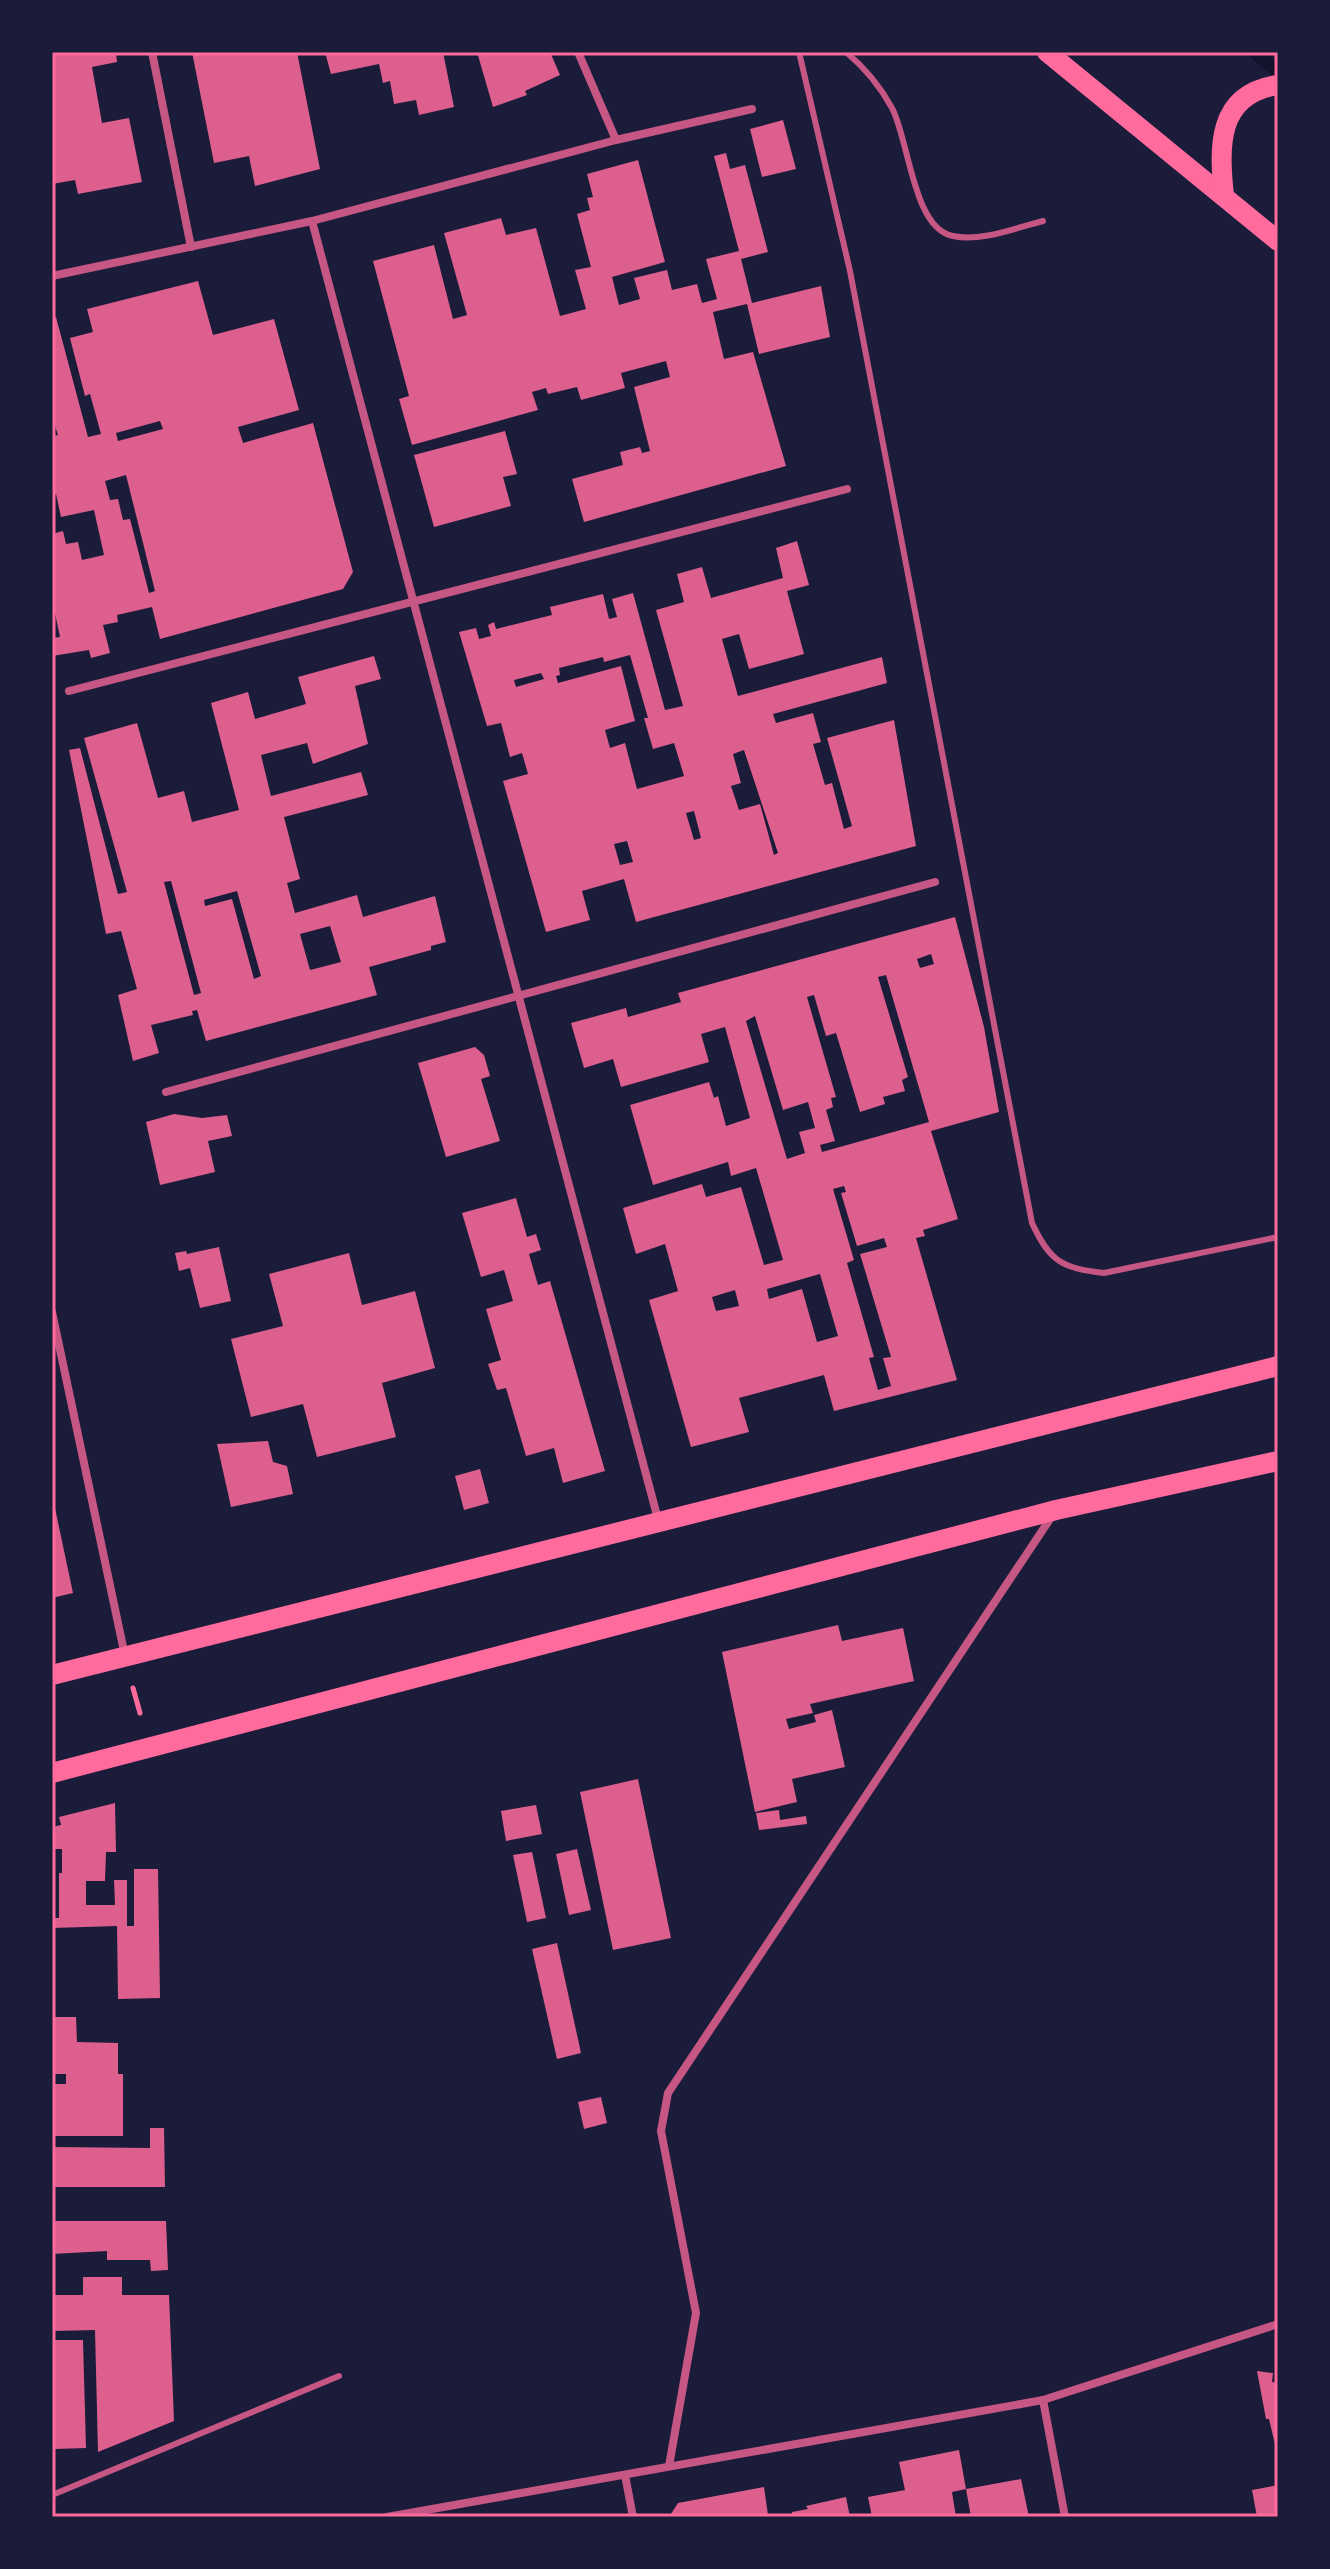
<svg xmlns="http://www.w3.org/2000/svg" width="1330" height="2569" font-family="Barlow,sans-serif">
<rect width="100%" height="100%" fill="#1b1b3a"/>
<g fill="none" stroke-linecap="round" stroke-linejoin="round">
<polyline stroke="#12122b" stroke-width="14" points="1255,52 1278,71"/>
</g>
<g fill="#dd5f8e" fill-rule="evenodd">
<polygon points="52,52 116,52 117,62 92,67 102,123 129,118 142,182 78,194 75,180 52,184"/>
<polygon points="192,52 297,52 320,169 255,186 249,156 214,163"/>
<polygon points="325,52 443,52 454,107 419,115 416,100 394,104 390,81 383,83 379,64 331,74"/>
<polygon points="477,52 550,52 560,75 525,91 527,95 493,107"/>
<polygon points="783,120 796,169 762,177 750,129"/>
<polygon points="726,153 730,169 745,165 768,252 741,259 752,303 821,286 830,337 759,354 747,304 713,312 724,359 753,352 786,466 584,522 572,479 623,465 620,452 640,447 642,453 650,451 634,387 670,377 666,361 621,373 625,388 581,400 577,387 548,394 546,388 532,392 538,410 412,445 399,399 409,396 373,261 434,245 453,319 467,315 444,233 501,218 506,235 536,228 560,316 586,309 575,270 591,267 577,214 590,210 587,198 593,197 587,174 638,160 665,262 612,277 619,305 640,299 634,278 667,270 672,290 697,284 702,303 717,299 706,259 739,251 714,156"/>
<path d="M198 281 213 335 274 319 299 410 238 427 243 443 313 423 353 572 343 589 160 639 152 607 117 615 118 622 103 625 110 653 91 658 89 650 52 656V638L60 637 52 599V534L63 531 66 544 78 542 82 560 104 555 94 510 61 517 56 494 52 496V436L58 435 52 417V318L56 317 88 437 101 434 90 394 85 396 70 338 93 332 87 309ZM160 421 163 429 118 441 116 433ZM126 475 155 591 149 593 130 519 123 520 118 499 110 500 105 481Z"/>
<polygon points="505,431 517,474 503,477 511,506 434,527 414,455"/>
<path d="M797 541 809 585 787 591 804 654 749 669 739 634 722 639 738 696 882 657 887 683 773 714 776 723 813 713 821 742 813 744 825 785 832 783 844 829 852 826 827 738 894 720 916 846 636 922 624 879 582 891 590 920 546 932 503 781 528 774 522 753 510 757 501 723 487 726 459 632 476 628 479 639 491 636 488 625 494 622 496 629 552 615 550 607 603 594 609 619 617 617 612 599 633 593 665 710 683 706 656 610 684 602 677 574 702 567 711 598 783 578 776 548ZM630 655 648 718H644L653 749 674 743 684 776 637 789 625 743 610 748 605 730 635 721 621 666 558 683 556 676 560 675 559 668 603 657 604 662ZM541 673 544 679 516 687 514 680ZM744 750 778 853 774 855 760 804 739 810 731 786 741 783 733 754ZM694 811 701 838 694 840 686 813ZM627 841 633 862 620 865 614 844Z"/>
<path d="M374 656 381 679 355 686 368 744 313 764 307 743 261 755 271 796 361 772 368 795 284 817 300 879 287 883 295 913 357 895 363 917 435 896 446 942 431 946V950L369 967 377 995 206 1041 197 1010 192 1011 193 1015 151 1025 159 1053 133 1061 118 995 137 989 121 931 106 934 69 750 80 748 118 894 127 892 84 738 137 723 158 798 184 791 192 822 239 810 211 703 248 692 255 719 306 704 298 677ZM171 881 201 993 194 995 164 882ZM237 891 261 976 254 979 232 899 205 906 204 900ZM330 926 341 962 310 970 300 934Z"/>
<path d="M955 917 984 1027 999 1112 931 1131 958 1219 923 1230 925 1236 916 1238 957 1380 834 1411 824 1375 739 1398 749 1432 691 1447 649 1300 678 1291 665 1244 636 1254 623 1208 702 1184 706 1197 741 1187 764 1265 783 1260 756 1168 731 1176 728 1162 653 1185 630 1105 709 1082 714 1098 718 1096 726 1126 750 1118 725 1027 701 1034 709 1062 621 1087 613 1059 584 1068 571 1023 626 1008 628 1017 681 1002 678 993ZM931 954 934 964 920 968 917 959ZM886 975 929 1122 822 1152 820 1145 835 1141 826 1110 833 1107 831 1098 836 1097 807 997 814 995 826 1036 836 1033 860 1112 885 1104 883 1097 905 1091 902 1080 908 1077 878 977ZM755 1016 783 1110 808 1102 815 1128 799 1132 805 1153 787 1159 746 1021ZM844 1186 846 1192 841 1193 857 1246 884 1238 887 1247 860 1254 891 1357 883 1358 891 1386 878 1390 869 1358 874 1357 847 1263 854 1260 833 1189ZM820 1274 838 1336 817 1342 802 1289 769 1299 767 1289ZM735 1290 739 1306 716 1311 712 1297Z"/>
<polygon points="475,1047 484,1055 490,1076 481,1079 500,1141 446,1157 418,1063"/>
<polygon points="174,1114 202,1118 227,1115 232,1136 208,1141 215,1172 160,1185 146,1122"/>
<polygon points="516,1198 527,1237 536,1234 541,1250 529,1254 538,1285 550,1281 605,1471 563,1483 554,1448 526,1456 506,1388 497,1390 488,1364 501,1360 486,1309 513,1301 504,1270 481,1277 462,1213"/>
<polygon points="219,1247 231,1301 200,1308 190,1268 179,1271 175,1253 186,1251 187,1254"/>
<polygon points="349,1253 362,1305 415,1291 435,1368 382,1383 396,1437 317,1457 303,1404 251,1417 231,1339 283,1326 269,1274"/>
<polygon points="268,1441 273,1462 287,1466 293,1494 231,1507 217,1444"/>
<polygon points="480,1469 489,1503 464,1510 455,1476"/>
<polygon points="52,1494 73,1593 52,1598"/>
<polygon points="838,1625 842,1641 903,1628 914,1681 810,1704 813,1713 786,1719 789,1729 816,1722 814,1715 832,1710 845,1767 792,1779 797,1802 755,1812 722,1652"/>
<polygon points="638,1779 671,1938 613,1950 580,1792"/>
<polygon points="115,1803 116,1852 106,1852 105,1881 86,1881 86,1905 115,1905 114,1880 127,1880 127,1926 134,1926 134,1869 158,1869 160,1998 118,1999 117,1926 52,1928 52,1918 59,1918 59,1873 62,1873 62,1849 52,1849 52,1827 61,1825 59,1817"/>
<polygon points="536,1805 542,1834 506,1841 501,1811"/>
<polygon points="779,1810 780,1820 806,1816 807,1824 759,1830 756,1813"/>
<polygon points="577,1849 591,1910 569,1915 556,1854"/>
<polygon points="532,1852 546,1918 527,1922 513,1855"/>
<polygon points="557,1943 581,2053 557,2059 532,1949"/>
<polygon points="54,2017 76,2017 77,2042 118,2043 118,2074 123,2074 123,2136 52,2136 52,2084 66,2084 66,2074 52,2074"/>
<polygon points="601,2097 607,2123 584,2129 578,2102"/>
<polygon points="150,2128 164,2128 165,2187 53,2187 53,2147 150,2148"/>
<polygon points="52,2221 166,2221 168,2270 151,2271 150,2260 107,2260 107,2251 52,2254"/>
<polygon points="83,2277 122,2277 122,2295 169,2295 174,2421 98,2452 95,2330 52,2331 52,2295 83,2295"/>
<polygon points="52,2340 83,2340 86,2448 55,2449"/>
<polygon points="1257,2371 1273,2373 1272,2382 1278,2383 1278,2457 1269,2419 1266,2419"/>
<polygon points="959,2450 966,2489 952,2492 956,2517 872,2517 868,2497 905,2490 899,2462"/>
<polygon points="1021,2479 1029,2517 971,2517 966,2489"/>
<polygon points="1278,2485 1278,2517 1257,2517 1252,2490"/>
<polygon points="764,2487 768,2515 765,2517 669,2517 678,2503"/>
<polygon points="846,2497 850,2517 792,2517 792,2512 808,2509 806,2506"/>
</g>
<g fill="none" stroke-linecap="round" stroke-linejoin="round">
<polyline stroke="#ff6b9d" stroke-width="5" points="133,1688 140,1713"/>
<g stroke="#c65784" stroke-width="6">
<path d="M799 52 850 271 1032 1223C1050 1262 1062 1268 1104 1273L1278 1237"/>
<path d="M846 52C865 68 880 86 892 108 909 140 913 229 953 236 981 242 1015 228 1043 221"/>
<polyline points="52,2495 339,2376"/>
</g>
<g stroke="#c65784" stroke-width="8">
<polyline points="152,52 191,247"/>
<polyline points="578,52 616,140"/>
<polyline points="312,221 659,1523"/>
<polyline points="52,276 312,221 616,140 752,109"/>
<polyline points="69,691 847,489"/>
<polyline points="166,1092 935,882"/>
<polyline points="52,1312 125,1656"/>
<polyline points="1043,2400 1065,2517"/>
<polyline points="669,2466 696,2313 661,2131 668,2093 1054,1513"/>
<polyline points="625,2475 633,2517"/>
<polyline points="387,2517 1043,2400 1278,2324"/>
</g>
<g stroke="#ff6b9d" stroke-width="20">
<polyline points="1047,52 1278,241"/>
<path d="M1224 196C1219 148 1216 94 1278 85"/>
<polyline points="52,1675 1278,1366"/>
<polyline points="52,1773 1056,1510 1278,1461"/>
</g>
</g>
<rect width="1330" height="2569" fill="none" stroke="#1b1b3a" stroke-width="108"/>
<rect x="54" y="54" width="1222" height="2461" fill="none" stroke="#ff6b9d" stroke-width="3"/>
</svg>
